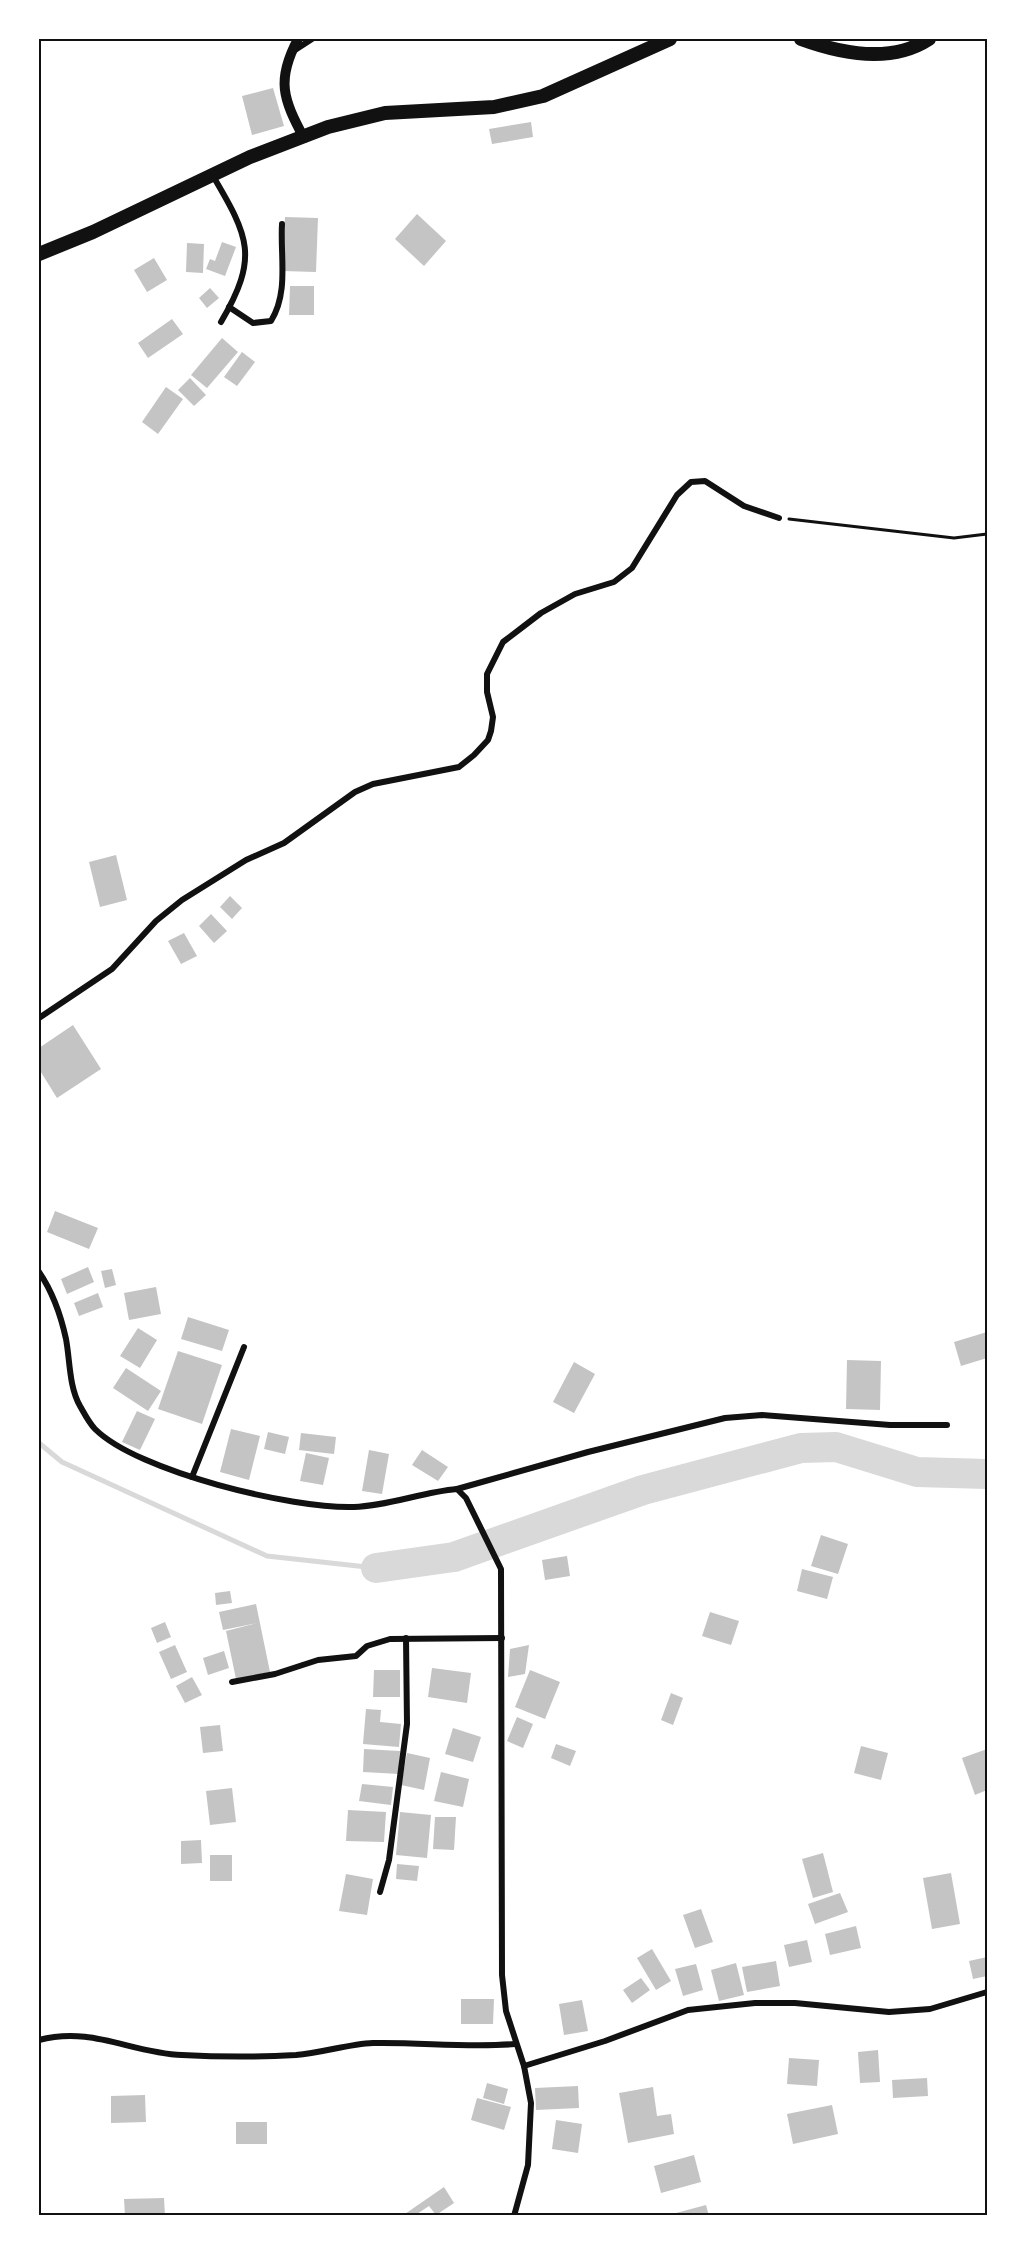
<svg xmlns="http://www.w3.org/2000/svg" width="1026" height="2255" font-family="Overpass,sans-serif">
<rect width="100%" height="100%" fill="#fff"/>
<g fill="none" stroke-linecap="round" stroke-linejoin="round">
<polyline stroke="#d9d9d9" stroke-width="5" points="39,1443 62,1462 267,1556 376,1568"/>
<polyline stroke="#d9d9d9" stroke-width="30" points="376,1568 454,1557 643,1490 801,1448 836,1447 917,1472 987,1474"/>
</g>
<g fill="#c4c4c4">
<polygon points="273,88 284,126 252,135 242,96"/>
<polygon points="531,122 533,137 492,144 489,129"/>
<polygon points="417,214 446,241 424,266 395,239"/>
<polygon points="285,217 318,218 316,272 282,271"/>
<polygon points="222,242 236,247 225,276 206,269 210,259 215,261"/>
<polygon points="187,243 204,244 203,273 186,272"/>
<polygon points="154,258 167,280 147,292 134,270"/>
<polygon points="290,286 314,286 314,315 289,315"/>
<polygon points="210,288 219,298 207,308 199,298"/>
<polygon points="172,319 183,334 148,358 138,343"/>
<polygon points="222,338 238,352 207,388 191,375"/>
<polygon points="242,352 255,362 237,386 224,377"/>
<polygon points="190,378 206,395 194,406 178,390"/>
<polygon points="166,387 183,399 158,434 142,422"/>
<polygon points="116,855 127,900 100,907 89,862"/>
<polygon points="230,896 242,908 232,919 220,907"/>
<polygon points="211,914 227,931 214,943 199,926"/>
<polygon points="184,933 197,956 181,964 168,941"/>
<polygon points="73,1025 101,1069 57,1098 39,1069 39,1048"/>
<polygon points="55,1211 98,1228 89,1249 47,1232"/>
<polygon points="88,1267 94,1282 67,1294 61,1279"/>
<polygon points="112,1269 116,1285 105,1288 101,1271"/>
<polygon points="156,1287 161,1314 129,1320 124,1293"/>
<polygon points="98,1293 103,1307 79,1316 74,1303"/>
<polygon points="188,1317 229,1330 222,1351 181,1339"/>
<polygon points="138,1328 157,1340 140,1368 120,1356"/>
<polygon points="987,1332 987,1358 961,1366 954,1342"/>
<polygon points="178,1351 222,1365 202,1424 158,1409"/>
<polygon points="847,1360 881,1361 880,1410 846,1409"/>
<polygon points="574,1362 595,1374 574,1413 553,1402"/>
<polygon points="126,1368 161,1391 148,1411 113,1388"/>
<polygon points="137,1411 155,1419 140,1450 122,1442"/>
<polygon points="231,1429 260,1436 249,1480 220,1472"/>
<polygon points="268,1432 289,1437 285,1454 264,1449"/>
<polygon points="301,1433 336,1437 334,1454 299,1450"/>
<polygon points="369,1450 389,1454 382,1494 362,1491"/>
<polygon points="422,1450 448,1467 438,1481 412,1465"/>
<polygon points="306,1453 329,1458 323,1485 300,1481"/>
<polygon points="821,1535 848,1544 838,1574 811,1566"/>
<polygon points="567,1556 570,1576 545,1580 542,1560"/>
<polygon points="802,1569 833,1577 827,1599 797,1591"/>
<polygon points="230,1591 232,1603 216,1605 215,1593"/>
<polygon points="256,1604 270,1672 236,1679 226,1631 257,1623 223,1630 219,1612"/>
<polygon points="710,1612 739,1621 731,1645 702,1636"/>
<polygon points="165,1622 171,1637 157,1643 151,1628"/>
<polygon points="175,1645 187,1672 171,1679 159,1652"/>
<polygon points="529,1645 525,1674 508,1677 510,1649"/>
<polygon points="224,1651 229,1668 208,1675 203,1658"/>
<polygon points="432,1668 471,1673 467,1703 428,1697"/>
<polygon points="374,1670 400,1670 400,1697 373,1697"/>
<polygon points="530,1670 560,1682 545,1719 515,1707"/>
<polygon points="192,1677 202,1695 185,1703 176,1686"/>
<polygon points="671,1693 683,1698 673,1725 661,1720"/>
<polygon points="366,1709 381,1710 380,1722 401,1724 399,1747 363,1744"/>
<polygon points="517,1717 533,1724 523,1748 507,1741"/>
<polygon points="220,1725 223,1751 203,1753 200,1727"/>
<polygon points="453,1728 481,1737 473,1762 445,1754"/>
<polygon points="556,1744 576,1751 570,1766 551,1758"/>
<polygon points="861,1746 888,1753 881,1780 854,1773"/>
<polygon points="364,1749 400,1751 399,1774 363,1772"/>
<polygon points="987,1749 987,1790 975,1795 962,1758"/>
<polygon points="407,1753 430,1758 424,1790 401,1785"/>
<polygon points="441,1772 469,1779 463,1807 434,1801"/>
<polygon points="362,1784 393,1787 391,1805 359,1801"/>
<polygon points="232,1788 236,1822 210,1825 206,1791"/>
<polygon points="348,1810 386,1812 384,1842 346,1841"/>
<polygon points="400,1812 431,1815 427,1858 396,1855"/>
<polygon points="435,1817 456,1817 454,1850 433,1849"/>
<polygon points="201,1840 202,1863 181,1864 181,1841"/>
<polygon points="823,1853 833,1892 813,1898 802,1859"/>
<rect x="210" y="1855" width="22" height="26"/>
<polygon points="397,1864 419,1866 417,1881 396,1879"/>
<polygon points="951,1873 960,1924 932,1929 923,1878"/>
<polygon points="346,1874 373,1879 367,1915 339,1911"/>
<polygon points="840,1893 848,1912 815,1924 808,1904"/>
<polygon points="701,1909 713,1942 695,1948 683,1915"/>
<polygon points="856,1926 861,1948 830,1955 825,1934"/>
<polygon points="807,1940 812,1962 789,1967 784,1945"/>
<polygon points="652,1949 671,1981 656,1990 637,1958"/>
<polygon points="987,1957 987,1976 973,1979 969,1961"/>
<polygon points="776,1961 780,1986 747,1992 742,1967"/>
<polygon points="736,1963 744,1995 719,2001 711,1970"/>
<polygon points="696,1964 703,1990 683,1996 675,1969"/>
<polygon points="641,1978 650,1990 632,2003 623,1990"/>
<polygon points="461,1999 494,1999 493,2024 461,2024"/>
<polygon points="582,2000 588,2031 564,2035 559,2004"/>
<polygon points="878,2050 880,2082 860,2083 858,2052"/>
<polygon points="789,2058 819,2060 817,2086 787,2084"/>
<polygon points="927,2078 928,2096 893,2098 892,2080"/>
<polygon points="487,2083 508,2089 504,2104 483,2098"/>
<polygon points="578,2086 579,2108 536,2110 535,2088"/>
<polygon points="653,2087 657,2116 671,2114 674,2134 628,2143 619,2093"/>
<polygon points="145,2095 146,2122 111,2123 111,2096"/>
<polygon points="477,2098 511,2107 504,2130 471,2120"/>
<polygon points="832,2105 838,2134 793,2144 787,2114"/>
<polygon points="556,2120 582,2124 578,2153 552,2149"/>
<rect x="236" y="2122" width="31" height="22"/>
<polygon points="694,2155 701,2182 661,2193 654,2166"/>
<polygon points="444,2187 454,2203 436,2215 429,2206 414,2216 402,2216"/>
<polygon points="164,2198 165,2216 125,2216 124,2199"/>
<polygon points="706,2205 709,2216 677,2216 676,2213"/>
</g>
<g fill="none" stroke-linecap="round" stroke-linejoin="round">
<polyline stroke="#111" stroke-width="3" points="789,519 954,538 987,534"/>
<g stroke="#111" stroke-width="6">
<polyline points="295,50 312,39"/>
<path d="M213 176C249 237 259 257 221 322"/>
<path d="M229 307 253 323 271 321C289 292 280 256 282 224"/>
<polyline points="39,1018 112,969 156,921 182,900 246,860 284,843 355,792 373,784 459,767 474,755 488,740 491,731 493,717 487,692 487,674 503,642 541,613 575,594 614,582 632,568 677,495 691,482 705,481 744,506 779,518"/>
<path d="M39 1272C52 1291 61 1316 66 1339 70 1360 69 1387 80 1406 84 1413 89 1423 95 1429 138 1472 293 1509 354 1507 389 1506 422 1492 457 1489L466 1498 501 1569 502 1975 506 2011 524 2066 531 2103 528 2165 514 2216"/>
<polyline points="192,1477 244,1347"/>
<polyline points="457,1489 588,1452 725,1418 762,1415 890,1425 947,1425"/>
<polyline points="232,1682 275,1674 318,1660 356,1656 367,1646 390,1639 502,1638"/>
<polyline points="380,1892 389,1860 407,1724 406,1638"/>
<path d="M39 2040C92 2026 131 2053 182 2055 220 2057 259 2057 296 2055 322 2053 348 2044 373 2043 421 2042 468 2048 515 2044"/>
<polyline points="524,2066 605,2041 688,2010 755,2003 795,2003 889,2012 930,2009 987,1992"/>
</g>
<path stroke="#111" stroke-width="10" d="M298 39C276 80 283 99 304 138"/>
<g stroke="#111" stroke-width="14">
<path d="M801 39C842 54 891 64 929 39"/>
<polyline points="39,254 93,232 250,157 328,127 385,113 494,107 543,96 670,39"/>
</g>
</g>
<rect width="1026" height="2255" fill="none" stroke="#ffffff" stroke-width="81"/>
<rect x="40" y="40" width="946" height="2174" fill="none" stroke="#111" stroke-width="2"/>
</svg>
